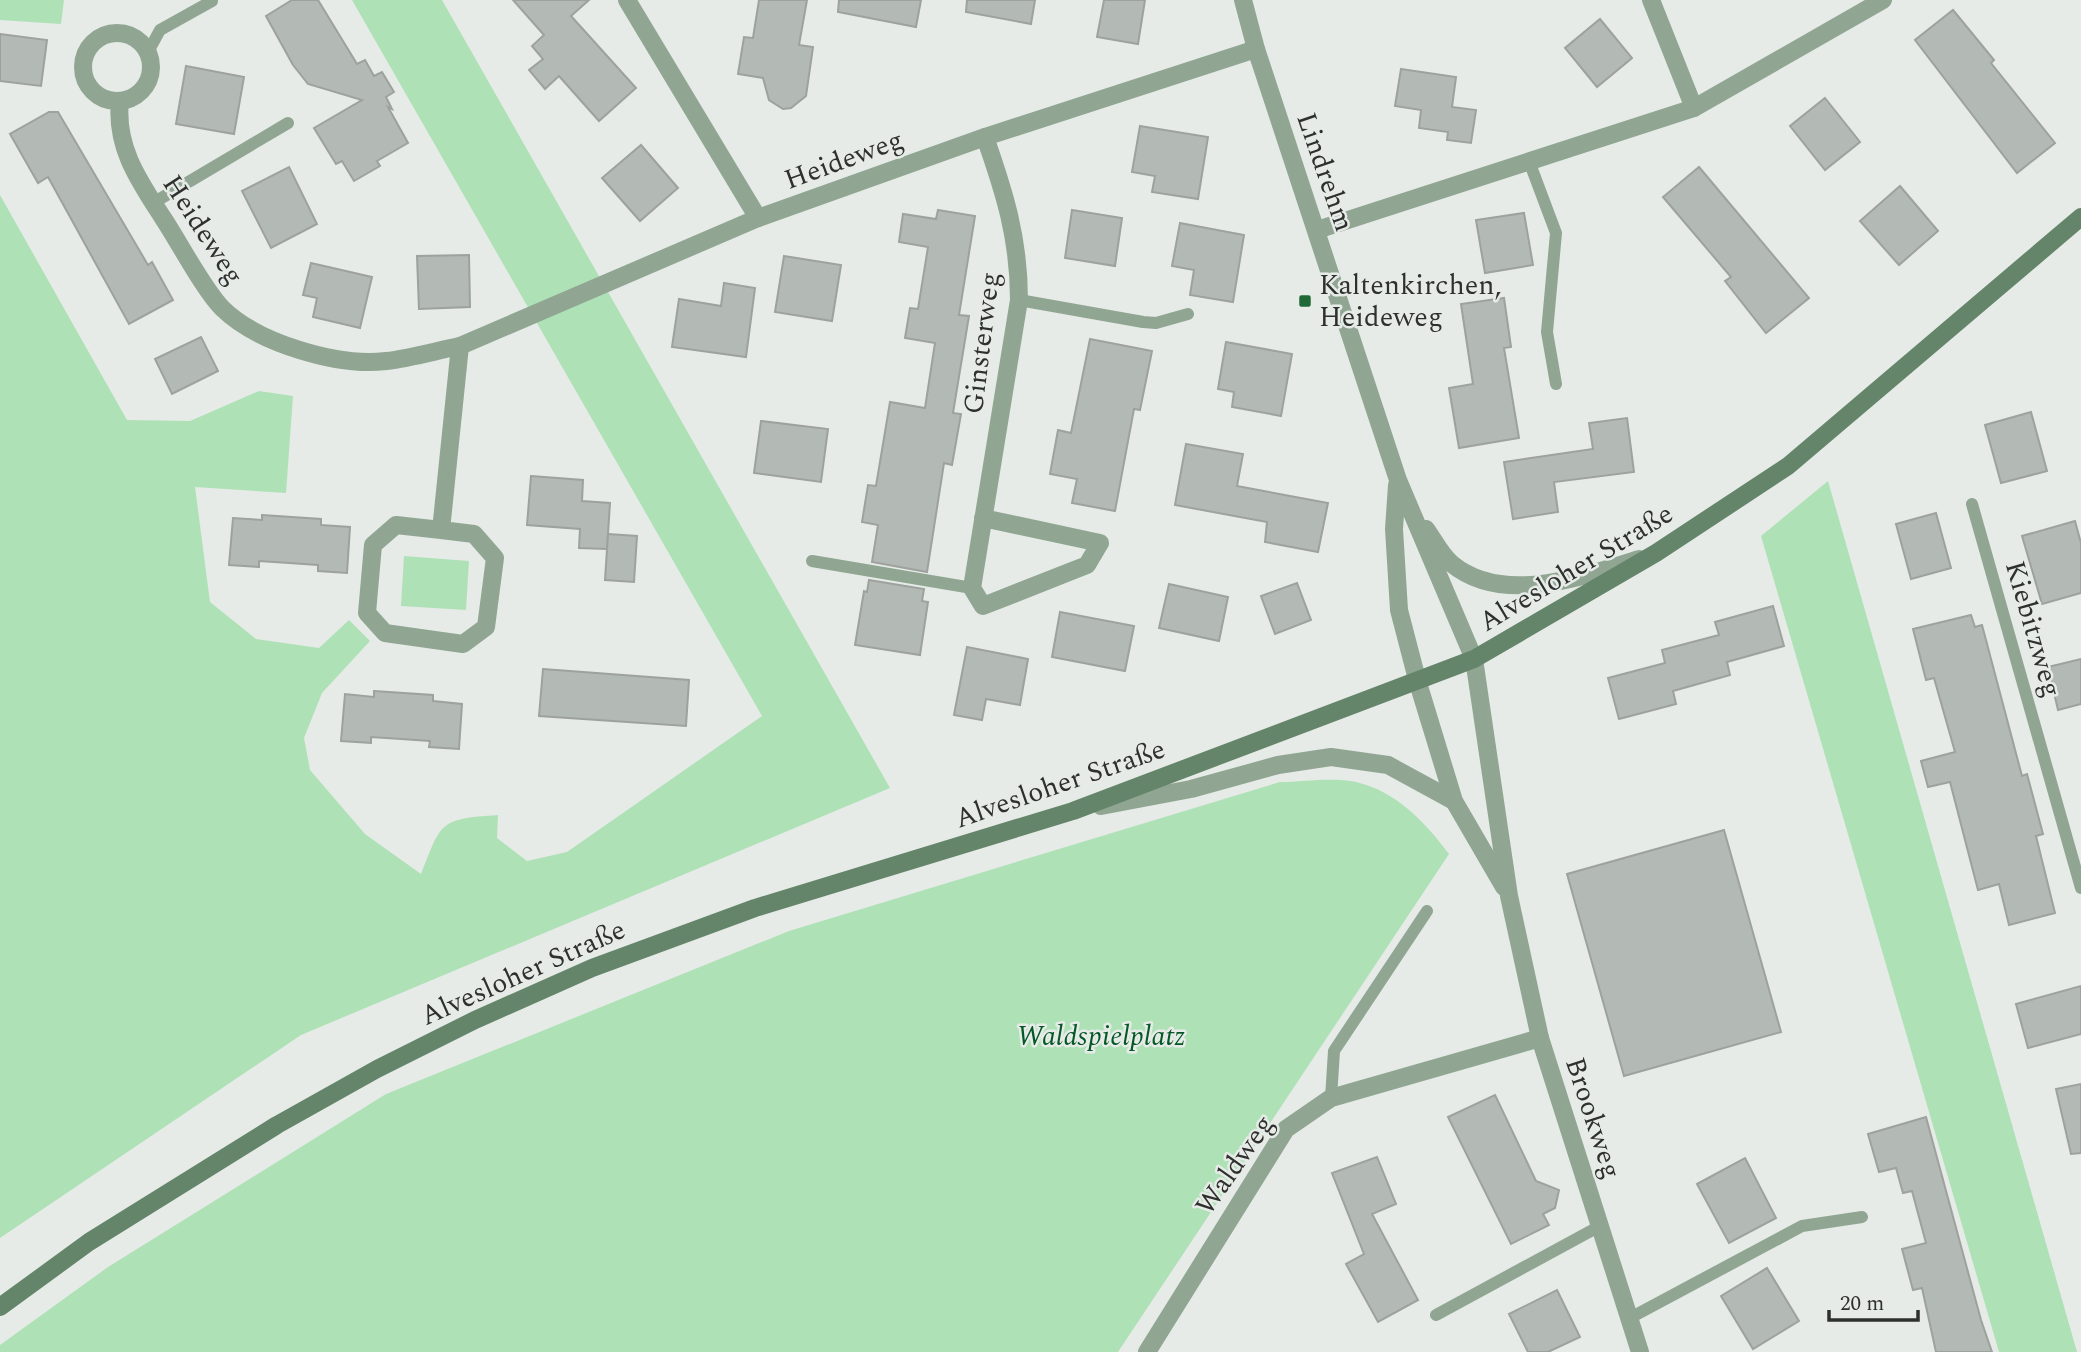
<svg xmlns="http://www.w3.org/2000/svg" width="2081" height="1352" font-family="Spectral,serif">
<rect width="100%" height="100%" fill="#e6ebe7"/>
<g fill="#afe1b7">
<polygon points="0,0 64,0 61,24 0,20"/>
<path d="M352 0H442L890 788 301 1035 0 1238V195L127 420 190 421 259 391 293 396 286 493 195 487 210 602 256 639 319 648 349 620 370 641 322 693 304 738 310 770 365 834 421 874C442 823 437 819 498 815L497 838 527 861 567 852 762 716Z"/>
<polygon points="1828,481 2077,1352 1999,1352 1761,536"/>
<polygon points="404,556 469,561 466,610 401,606"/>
<path d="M1280 782C1303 782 1333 777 1356 782 1396 791 1426 823 1449 854L1118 1352H0V1345L108 1267 386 1094 789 931Z"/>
</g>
<g fill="#b3b9b4" stroke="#9da29e" stroke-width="2">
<polygon points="292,0 318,0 357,64 365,60 374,76 382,72 394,92 386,97 392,109 388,107 408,143 377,161 380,166 354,181 342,161 336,164 314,128 362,100 308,84 293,65 266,16"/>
<polygon points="513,0 589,0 571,16 636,88 599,121 559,76 545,89 529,70 543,59 532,46 544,35"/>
<polygon points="759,0 807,0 799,45 813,47 806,96 791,108 783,109 769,100 763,78 738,74 744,37 753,38"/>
<polygon points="839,0 921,0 916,27 838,12"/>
<polygon points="967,0 1035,0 1031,24 966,12"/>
<polygon points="1104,0 1145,0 1138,44 1097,37"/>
<polygon points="1953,10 1994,60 1991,63 2055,143 2017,173 1915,40"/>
<polygon points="1600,19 1632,58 1597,87 1565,48"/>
<polygon points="0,34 47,40 41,86 0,81"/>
<polygon points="186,66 244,77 234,134 176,124"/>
<polygon points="1401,69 1456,77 1452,107 1476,110 1471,143 1447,140 1448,132 1419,128 1421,110 1395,106"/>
<polygon points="1825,98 1860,142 1825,170 1790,126"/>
<polygon points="49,112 58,112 148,265 152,262 173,300 129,324 48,177 38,183 10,134"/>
<polygon points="1140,126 1208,137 1198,199 1152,192 1155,176 1132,172"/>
<polygon points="641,145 678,188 640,221 602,178"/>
<polygon points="289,167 317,224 271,248 242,191"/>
<polygon points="1699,167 1809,298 1766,333 1725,281 1731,277 1663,197"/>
<polygon points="1900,186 1938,231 1899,265 1860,221"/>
<polygon points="938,210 975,216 959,315 969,316 953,413 961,414 952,465 944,463 927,572 872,562 878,525 862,522 868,485 876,486 890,402 925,408 935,343 905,338 910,308 918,309 928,247 899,242 903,214 936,219"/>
<polygon points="1072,210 1122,218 1115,266 1065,258"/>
<polygon points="1524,213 1533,265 1485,273 1476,220"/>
<polygon points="1180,223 1244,235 1233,302 1190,295 1194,270 1172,266"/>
<polygon points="469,255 470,307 419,309 417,256"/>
<polygon points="784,256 841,265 832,321 775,312"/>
<polygon points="311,263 372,277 360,328 313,317 317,298 303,295"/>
<polygon points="724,283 755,288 746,357 672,347 679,299 721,306"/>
<polygon points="1504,298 1511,347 1504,348 1519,438 1459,448 1449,388 1473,384 1461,304"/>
<polygon points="201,337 218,371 172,394 155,359"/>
<polygon points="1090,339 1152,351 1140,410 1134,409 1115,511 1072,503 1077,479 1050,474 1058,430 1071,433"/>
<polygon points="1226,342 1292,354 1281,416 1232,407 1234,392 1218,389"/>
<polygon points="2031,412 2047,471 2001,483 1985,425"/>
<polygon points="1627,418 1634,472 1554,482 1558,512 1513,519 1504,462 1593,449 1589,423"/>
<polygon points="761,421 828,429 821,482 754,473"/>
<polygon points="1186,444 1243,454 1237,486 1328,503 1318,552 1265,542 1267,522 1175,505"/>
<polygon points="531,476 583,480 582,501 610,503 607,549 579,548 580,529 527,525"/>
<polygon points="1936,513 1951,568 1911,579 1896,524"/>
<polygon points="262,515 321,519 321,525 350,527 347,573 318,571 318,565 289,563 259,561 259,567 229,565 233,518 262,520"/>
<polygon points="2075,521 2081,543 2081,593 2042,604 2022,536"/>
<polygon points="608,534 637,536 634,582 605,580"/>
<polygon points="869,580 924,589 922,601 928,602 920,655 855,645 864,591 867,592"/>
<polygon points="1297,583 1311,620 1275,634 1261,596"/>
<polygon points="1169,584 1228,597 1219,641 1159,628"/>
<polygon points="1773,606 1784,646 1727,662 1730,675 1673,691 1676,704 1619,719 1608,678 1665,663 1662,650 1719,635 1715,622"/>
<polygon points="1060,612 1134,626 1125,671 1052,657"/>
<polygon points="1971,615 1975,627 1982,625 2022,776 2027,774 2043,834 2036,836 2055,913 2009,925 1999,884 1978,890 1950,782 1928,787 1921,761 1955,752 1934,678 1926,680 1913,629"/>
<polygon points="967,647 1028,659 1020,705 986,699 982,720 954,715"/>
<polygon points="2081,659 2081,704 2058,710 2048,667"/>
<polygon points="543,669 689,680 686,726 539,716"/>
<polygon points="374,691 433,695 433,701 462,704 459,749 429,747 430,741 401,739 371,737 371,743 341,741 345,694 374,697"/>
<polygon points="1724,830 1781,1032 1624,1076 1567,874"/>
<polygon points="2081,986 2081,1034 2028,1048 2016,1004"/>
<polygon points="2081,1084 2081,1153 2071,1154 2056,1089"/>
<polygon points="1495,1095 1536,1181 1559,1190 1555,1208 1543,1214 1549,1225 1511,1244 1448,1117"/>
<polygon points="1926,1117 1981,1320 1992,1352 1936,1352 1922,1288 1913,1290 1902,1249 1926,1243 1912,1191 1903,1193 1896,1168 1879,1172 1868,1134"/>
<polygon points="1377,1157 1396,1204 1372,1214 1418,1300 1378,1322 1346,1264 1364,1254 1332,1173"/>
<polygon points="1745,1158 1776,1218 1729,1243 1697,1184"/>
<polygon points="1767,1268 1799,1321 1753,1349 1721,1296"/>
<polygon points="1557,1290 1580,1337 1548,1352 1528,1352 1509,1314"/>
</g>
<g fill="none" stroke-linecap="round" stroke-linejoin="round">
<g stroke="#90a693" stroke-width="12">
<polyline points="148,52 160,30 212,1"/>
<polyline points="1529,161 1556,233 1547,332 1556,384"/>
<polyline points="153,203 288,123"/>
<polyline points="1019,300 1143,322 1156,323 1188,314"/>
<polyline points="1972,504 2081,888"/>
<polyline points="812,561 972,588"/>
<polyline points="1331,1098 1334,1051 1427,911"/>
<polyline points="1436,1315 1600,1226"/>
<polyline points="1628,1319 1802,1226 1862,1217"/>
</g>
<g stroke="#90a693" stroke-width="18">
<polyline points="627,0 758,218"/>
<polyline points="1243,0 1256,49 1398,480 1474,659 1509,896 1540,1038 1640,1352"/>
<polyline points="1651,0 1694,108"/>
<circle cx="117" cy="67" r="34"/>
<path d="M120 101C115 147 139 181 163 218 179 242 204 290 222 308 257 343 338 367 386 361 411 358 435 351 460 346"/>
<polyline points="1317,230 1694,108 1883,0"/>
<polyline points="1397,485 1394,529 1399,610 1418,683 1454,801 1504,887"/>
<path d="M983 518 1100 543 1087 565 983 606 972 588 1019 300C1019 239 1005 194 985 137"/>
<path d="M1426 529C1434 540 1441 555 1452 564 1503 606 1585 576 1639 559"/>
<polyline points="441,530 396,525 373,545 367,613 385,633 463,644 486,627 495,558 474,534 441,530 460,346 758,218 985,137 1256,49"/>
<polyline points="1101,806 1191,789 1278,765 1331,757 1388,765 1454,801"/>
<polyline points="1147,1352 1286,1129 1331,1098 1540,1038"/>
</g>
<polyline stroke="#64856a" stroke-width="18" points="0,1307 89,1242 277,1125 377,1069 475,1020 592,968 755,908 1073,811 1474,659 1656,553 1788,466 2081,217"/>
</g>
<rect fill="#206835" stroke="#e6ebe7" stroke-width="2.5" x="1298" y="294" width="14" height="14" rx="3.5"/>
<g text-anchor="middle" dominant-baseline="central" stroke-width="5" stroke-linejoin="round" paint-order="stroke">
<g font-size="28" fill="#2e302e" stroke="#e6ebe7">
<text transform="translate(844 160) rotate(-20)">Heideweg</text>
<text transform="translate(1325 172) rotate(71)">Lindrehm</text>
<text transform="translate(203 230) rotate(57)">Heideweg</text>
<text transform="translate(982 343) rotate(-83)">Ginsterweg</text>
<text transform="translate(1576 568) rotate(-31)">Alvesloher Straße</text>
<text transform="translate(2033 629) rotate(74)">Kiebitzweg</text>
<text transform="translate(1060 784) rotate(-19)">Alvesloher Straße</text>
<text transform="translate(523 973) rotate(-24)">Alvesloher Straße</text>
<text transform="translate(1593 1118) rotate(72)">Brookweg</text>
<text transform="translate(1235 1165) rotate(-55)">Waldweg</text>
</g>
<g font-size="28" fill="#2e302e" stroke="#e6ebe7" text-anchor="start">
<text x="1319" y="285">Kaltenkirchen,<tspan x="1319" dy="32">Heideweg</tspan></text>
</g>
<g font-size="28" font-style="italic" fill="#045825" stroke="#e6ebe7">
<text x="1101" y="1036">Waldspielplatz</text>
</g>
</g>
<path d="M1829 1310v10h89v-10" fill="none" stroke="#2e302e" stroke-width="3.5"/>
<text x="1840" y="1310" font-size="21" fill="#2e302e" stroke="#e6ebe7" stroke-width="5" paint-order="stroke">20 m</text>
</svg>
